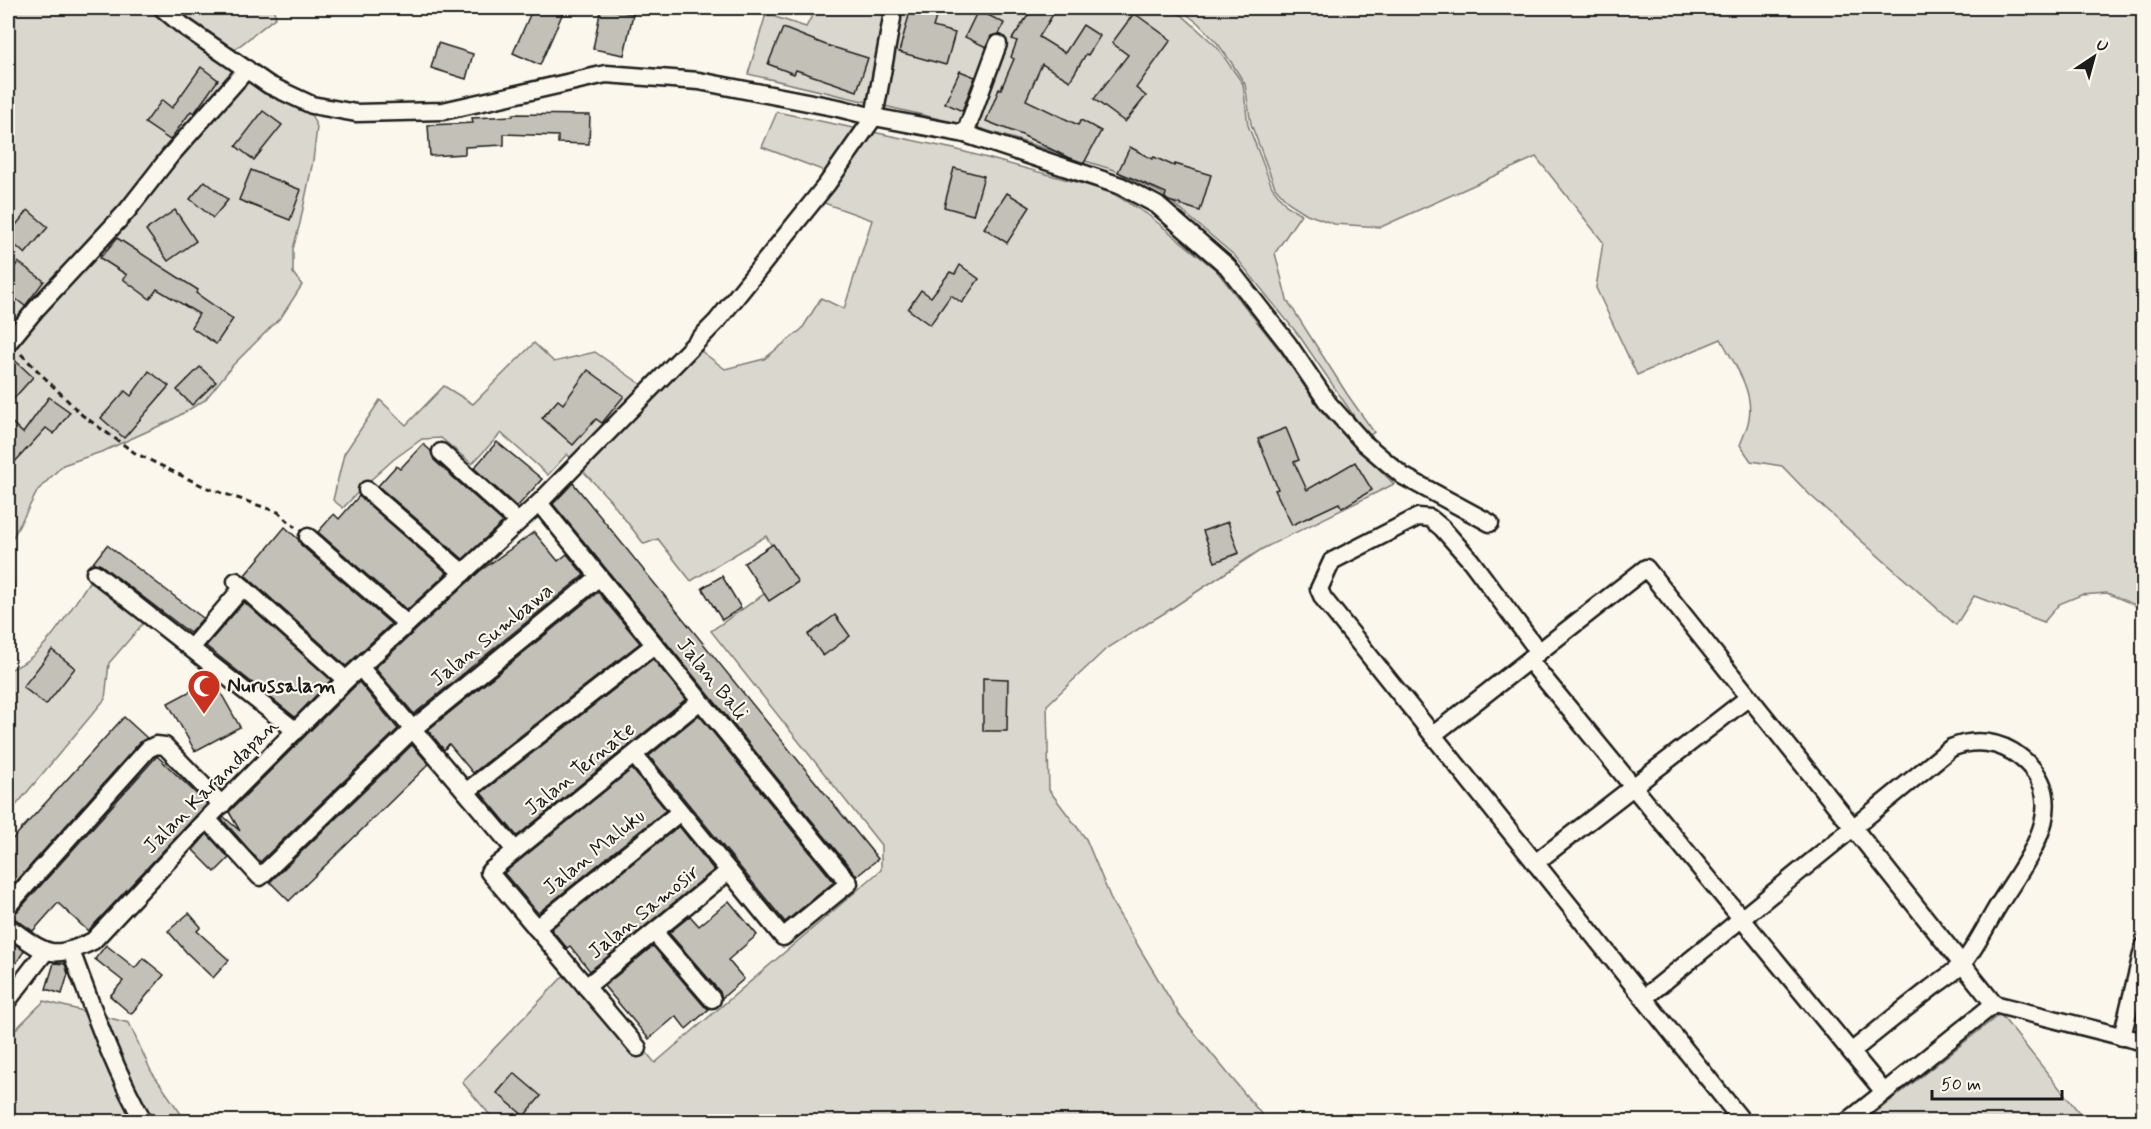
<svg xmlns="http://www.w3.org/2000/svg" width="2151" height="1129" font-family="Mynerve,sans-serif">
<rect width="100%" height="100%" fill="#fbf7ec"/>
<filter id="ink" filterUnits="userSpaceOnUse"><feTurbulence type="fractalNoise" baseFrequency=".0167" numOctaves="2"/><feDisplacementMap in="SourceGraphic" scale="12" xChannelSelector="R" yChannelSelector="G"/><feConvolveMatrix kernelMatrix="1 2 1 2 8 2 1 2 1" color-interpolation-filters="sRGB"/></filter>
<g filter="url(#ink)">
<g fill="#dad7ce" stroke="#7b7a75" stroke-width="1.5">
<polygon points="8,8 273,8 276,17 223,59 264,93 310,112 317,127 313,161 300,223 293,249 293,273 302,285 282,316 233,365 205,400 170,421 104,451 63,465 38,490 9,545 15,593 8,612"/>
<polygon points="816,8 1099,8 1104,10 1110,8 1160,8 1182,15 1217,47 1243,84 1248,125 1272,187 1286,205 1301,214 1275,253 1287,300 1347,394 1374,432 1368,437 1300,337 1235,256 1161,193 1114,170 982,129 748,74 766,14 806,27"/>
<path d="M1170 8H2143V607L2137 606 2107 593 2081 595 2059 604 2044 622 1974 596 1956 625 1810 495 1782 466 1751 461 1740 445C1743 437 1748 427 1749 418 1754 390 1733 362 1721 339L1637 375 1596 288 1603 242 1536 157 1381 227 1334 224 1307 214 1288 202 1275 187 1251 124 1245 84 1231 62 1218 44 1198 23 1182 11Z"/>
<polygon points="777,112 954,149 1109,191 1147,214 1216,270 1281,352 1322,412 1394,484 1262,549 1166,612 1106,649 1047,705 1049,790 1086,839 1113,904 1179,1014 1267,1121 495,1121 462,1082 574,965 655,1063 881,870 881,845 711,631 790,576 766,536 691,581 658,539 644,544 610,500 567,454 548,475 501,433 472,464 441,438 422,439 394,459 365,485 343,508 333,500 344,454 380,400 406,425 444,386 473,404 534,343 554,362 595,352 645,387 689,342 725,369 764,359 802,329 821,298 844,309 872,220 824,203 822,170 762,147"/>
<path d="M91 579 147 619 109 663 105 699 13 809H8V670C43 660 71 608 91 579Z"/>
<polygon points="44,1001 129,1023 151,1071 186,1121 8,1122 8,1037"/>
<polygon points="2000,1014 2086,1121 1865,1121"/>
</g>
<g fill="#c3c0b8" stroke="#1c1c1c" stroke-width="1.5">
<polygon points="533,8 565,8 540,65 513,53"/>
<polygon points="601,8 633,14 624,55 593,49"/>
<polygon points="911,8 939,8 933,27 955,33 946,65 899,52"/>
<polygon points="1033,8 1057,8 1039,37 1065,53 1083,25 1100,36 1088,55 1086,54 1070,81 1042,64 1026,100 1078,125 1081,120 1101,131 1084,163 1065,156 1022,135 986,121 999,89 1001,89 1014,59 1011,57 1017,41 1012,39"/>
<polygon points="978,10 1004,23 999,34 991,36 986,47 965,37"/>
<polygon points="1134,13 1171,40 1136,88 1146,96 1125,122 1094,99 1128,55 1112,43"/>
<polygon points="783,28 826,45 868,58 857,91 796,70 794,74 768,64"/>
<polygon points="438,43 473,54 466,79 431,68"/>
<polygon points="201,67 218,80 195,112 194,113 191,111 170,140 145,123 162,100 172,108"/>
<polygon points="960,71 975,77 962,111 945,103"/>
<polygon points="263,111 282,125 254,160 236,146"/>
<polygon points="513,114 590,115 589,144 558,143 558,136 504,134 504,145 465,147 465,154 430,156 428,125 473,123 472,118 513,116"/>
<polygon points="1130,147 1152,159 1154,157 1174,166 1175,164 1211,175 1200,211 1169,201 1165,198 1166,193 1118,172"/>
<polygon points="954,168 984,176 973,215 944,207"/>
<polygon points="251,170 301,190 290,220 239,200"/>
<polygon points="205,181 228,200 213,218 190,199"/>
<polygon points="1007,193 1030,207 1007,243 984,228"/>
<polygon points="28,210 48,227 25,254 8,239 8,235"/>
<polygon points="175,210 196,241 168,261 146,230"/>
<polygon points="117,238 198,290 196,293 233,319 216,344 191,327 199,314 157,289 150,299 123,279 127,275 100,258"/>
<polygon points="18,262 44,281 25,306 8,293 8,277"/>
<polygon points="960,265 979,279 962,303 951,295 930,325 908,309 921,290 931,297 950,272 955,274"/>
<polygon points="8,354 33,377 8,405"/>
<polygon points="200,367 216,382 192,405 177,390"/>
<polygon points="588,370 624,396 602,423 596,419 573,445 542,418 558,400 563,404"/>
<polygon points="149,371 169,386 124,438 101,418 125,391 131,396"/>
<polygon points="49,397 70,412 54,434 46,428 13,464 8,460 8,419 23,433"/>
<polygon points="1286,428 1299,460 1294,462 1307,490 1355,462 1372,490 1342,508 1339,503 1292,525 1275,490 1278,489 1258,439"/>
<polygon points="497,442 542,479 517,507 474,468"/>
<polygon points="423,444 431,451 434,460 503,522 463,559 378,486 396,466 400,469"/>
<polygon points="573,483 878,859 857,876 553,504"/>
<polygon points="359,496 447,573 407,610 318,532 334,514 339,519"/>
<polygon points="1228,522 1239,553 1215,562 1203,531"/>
<polygon points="285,527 298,539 301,545 391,624 346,666 245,575"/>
<polygon points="534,532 558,561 567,554 584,575 414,714 375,668 480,571"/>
<polygon points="773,544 798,582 769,601 744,563"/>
<polygon points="107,545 203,618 190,633 101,565 93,563"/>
<polygon points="722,576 741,608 722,620 702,588"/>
<polygon points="598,592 640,643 473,773 449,744 444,750 428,730"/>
<polygon points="244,602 331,680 295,717 206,646"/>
<polygon points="835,615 850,636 823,656 808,635"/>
<polygon points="52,650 75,668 46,705 23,687"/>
<polygon points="653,659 686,699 517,836 481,793"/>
<polygon points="983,678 1008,679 1007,731 983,731"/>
<polygon points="213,679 240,727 195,751 168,703"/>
<polygon points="359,682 398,729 260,862 222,819 224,817 240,831 229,812"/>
<polygon points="699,715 834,882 785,922 649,756"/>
<polygon points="124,717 147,738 140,742 8,891 8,844"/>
<polygon points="412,745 429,764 289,901 270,882"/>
<polygon points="157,756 207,804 88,931 58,903 33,931 14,918 8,917 16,913"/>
<polygon points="632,769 666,810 538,913 504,873"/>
<polygon points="679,826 714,870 590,971 570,946 567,948 551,929"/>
<polygon points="207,834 229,858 215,872 193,850"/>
<polygon points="729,901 757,935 728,960 744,979 722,998 720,992 669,933 690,916 699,926"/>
<polygon points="189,913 201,927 197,931 229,960 213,978 187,953 168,931"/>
<polygon points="8,939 24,951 8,976"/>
<polygon points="106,945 135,968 143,958 164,975 131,1014 110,996 123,981 95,959"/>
<polygon points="653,946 704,1006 709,1009 686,1029 676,1016 649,1039 604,986"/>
<polygon points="54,963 65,964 68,974 62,994 46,989"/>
<polygon points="514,1073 541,1096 524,1116 497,1093"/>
</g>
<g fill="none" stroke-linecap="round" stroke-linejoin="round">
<defs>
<g id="street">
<polyline points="162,8 182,25 269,85 312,105 356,113 443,111 606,74 699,81 838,108 874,117 892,18 892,8"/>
<polyline points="965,134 998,44"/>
<polyline points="8,343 36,309 127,211 170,156 247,69"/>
<polyline points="441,452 518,522"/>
<polyline points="367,490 463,573"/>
<polyline points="539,503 849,883 783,937 634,755"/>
<polyline points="308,537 407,624"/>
<polyline points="95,573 296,731"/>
<polyline points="236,581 346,680"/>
<polyline points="191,648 243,587"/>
<polyline points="1539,652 1471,561 1442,528 1430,518 1418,517 1332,561 1319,589 1323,598 1743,1122"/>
<polyline points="1529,660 1884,1092"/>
<polyline points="360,667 515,850"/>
<polyline points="1433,735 1646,568 1994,1004 2144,1042"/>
<polyline points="467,791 654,645"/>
<polyline points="207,819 260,877 414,728 599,577"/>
<polyline points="1535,863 1749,697"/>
<polyline points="8,906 148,749 156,745 165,746 222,805"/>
<path d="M8 927C45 952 49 962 93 941L207 819 346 680 539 503 717 321 827 184 874 117 965 134 1121 186 1157 205 1227 266 1288 344 1328 403 1364 443 1403 476 1490 523"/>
<polyline points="536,928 680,812"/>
<polyline points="654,932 712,999"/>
<path d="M71 951C93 1009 113 1068 144 1122"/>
<polyline points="586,987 729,871"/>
<path d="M1644 998 1951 748C1974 738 2000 741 2020 757 2077 801 2025 862 1998 906 1988 922 1974 951 1962 964 1953 974 1940 981 1930 989 1903 1010 1877 1031 1851 1052"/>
<polyline points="8,1000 45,952"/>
<polyline points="2122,1037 2144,946"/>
<polyline points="638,1048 489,872 700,701"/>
<polyline points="1847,1122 1994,1004"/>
</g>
</defs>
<use href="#street" stroke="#1c1c1c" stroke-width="21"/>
<polyline stroke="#1c1c1c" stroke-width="3" stroke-dasharray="6 4.5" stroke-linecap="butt" points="21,354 82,415 135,453 205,487 278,512 295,527"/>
<use href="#street" stroke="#fbf7ec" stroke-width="16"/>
</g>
</g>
<defs>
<symbol id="mosque-pin" viewBox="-11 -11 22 30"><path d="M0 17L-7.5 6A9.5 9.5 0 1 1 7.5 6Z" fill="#c8321e" stroke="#fbf7ec"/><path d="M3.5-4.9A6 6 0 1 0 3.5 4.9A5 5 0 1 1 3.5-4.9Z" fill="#fff"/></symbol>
</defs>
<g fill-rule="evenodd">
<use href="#mosque-pin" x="185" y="667" width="38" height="52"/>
</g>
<g text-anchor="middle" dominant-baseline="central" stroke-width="4.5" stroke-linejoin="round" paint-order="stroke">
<g font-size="21" fill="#1c1c1c" stroke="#fbf7ec">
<text transform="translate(492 635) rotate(-39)">Jalan Sumbawa</text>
<text transform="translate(712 679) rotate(51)">Jalan Bali</text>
<text transform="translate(580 769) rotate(-39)">Jalan Ternate</text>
<text transform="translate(211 786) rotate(-45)">Jalan Karandapan</text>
<text transform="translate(594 852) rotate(-39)">Jalan Maluku</text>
<text transform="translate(644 912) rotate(-39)">Jalan Samosir</text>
</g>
<g font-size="21" font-weight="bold" fill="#1c1c1c" stroke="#fbf7ec" text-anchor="start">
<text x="227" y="686">Nurussalam</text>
</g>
</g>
<rect width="2151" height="1129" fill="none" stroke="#fbf7ec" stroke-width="30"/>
<rect x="15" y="15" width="2121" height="1099" fill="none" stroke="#1c1c1c" stroke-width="2" filter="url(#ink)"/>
<g transform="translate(2094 57) rotate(36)" stroke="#fbf7ec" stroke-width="4.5" paint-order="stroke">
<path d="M0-4.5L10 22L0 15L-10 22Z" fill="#1c1c1c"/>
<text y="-9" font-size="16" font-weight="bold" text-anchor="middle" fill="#1c1c1c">U</text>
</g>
<path d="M1932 1090v9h130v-9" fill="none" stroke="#1c1c1c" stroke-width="3"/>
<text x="1941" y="1090" font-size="18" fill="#1c1c1c" stroke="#fbf7ec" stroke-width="4.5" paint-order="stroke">50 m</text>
</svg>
